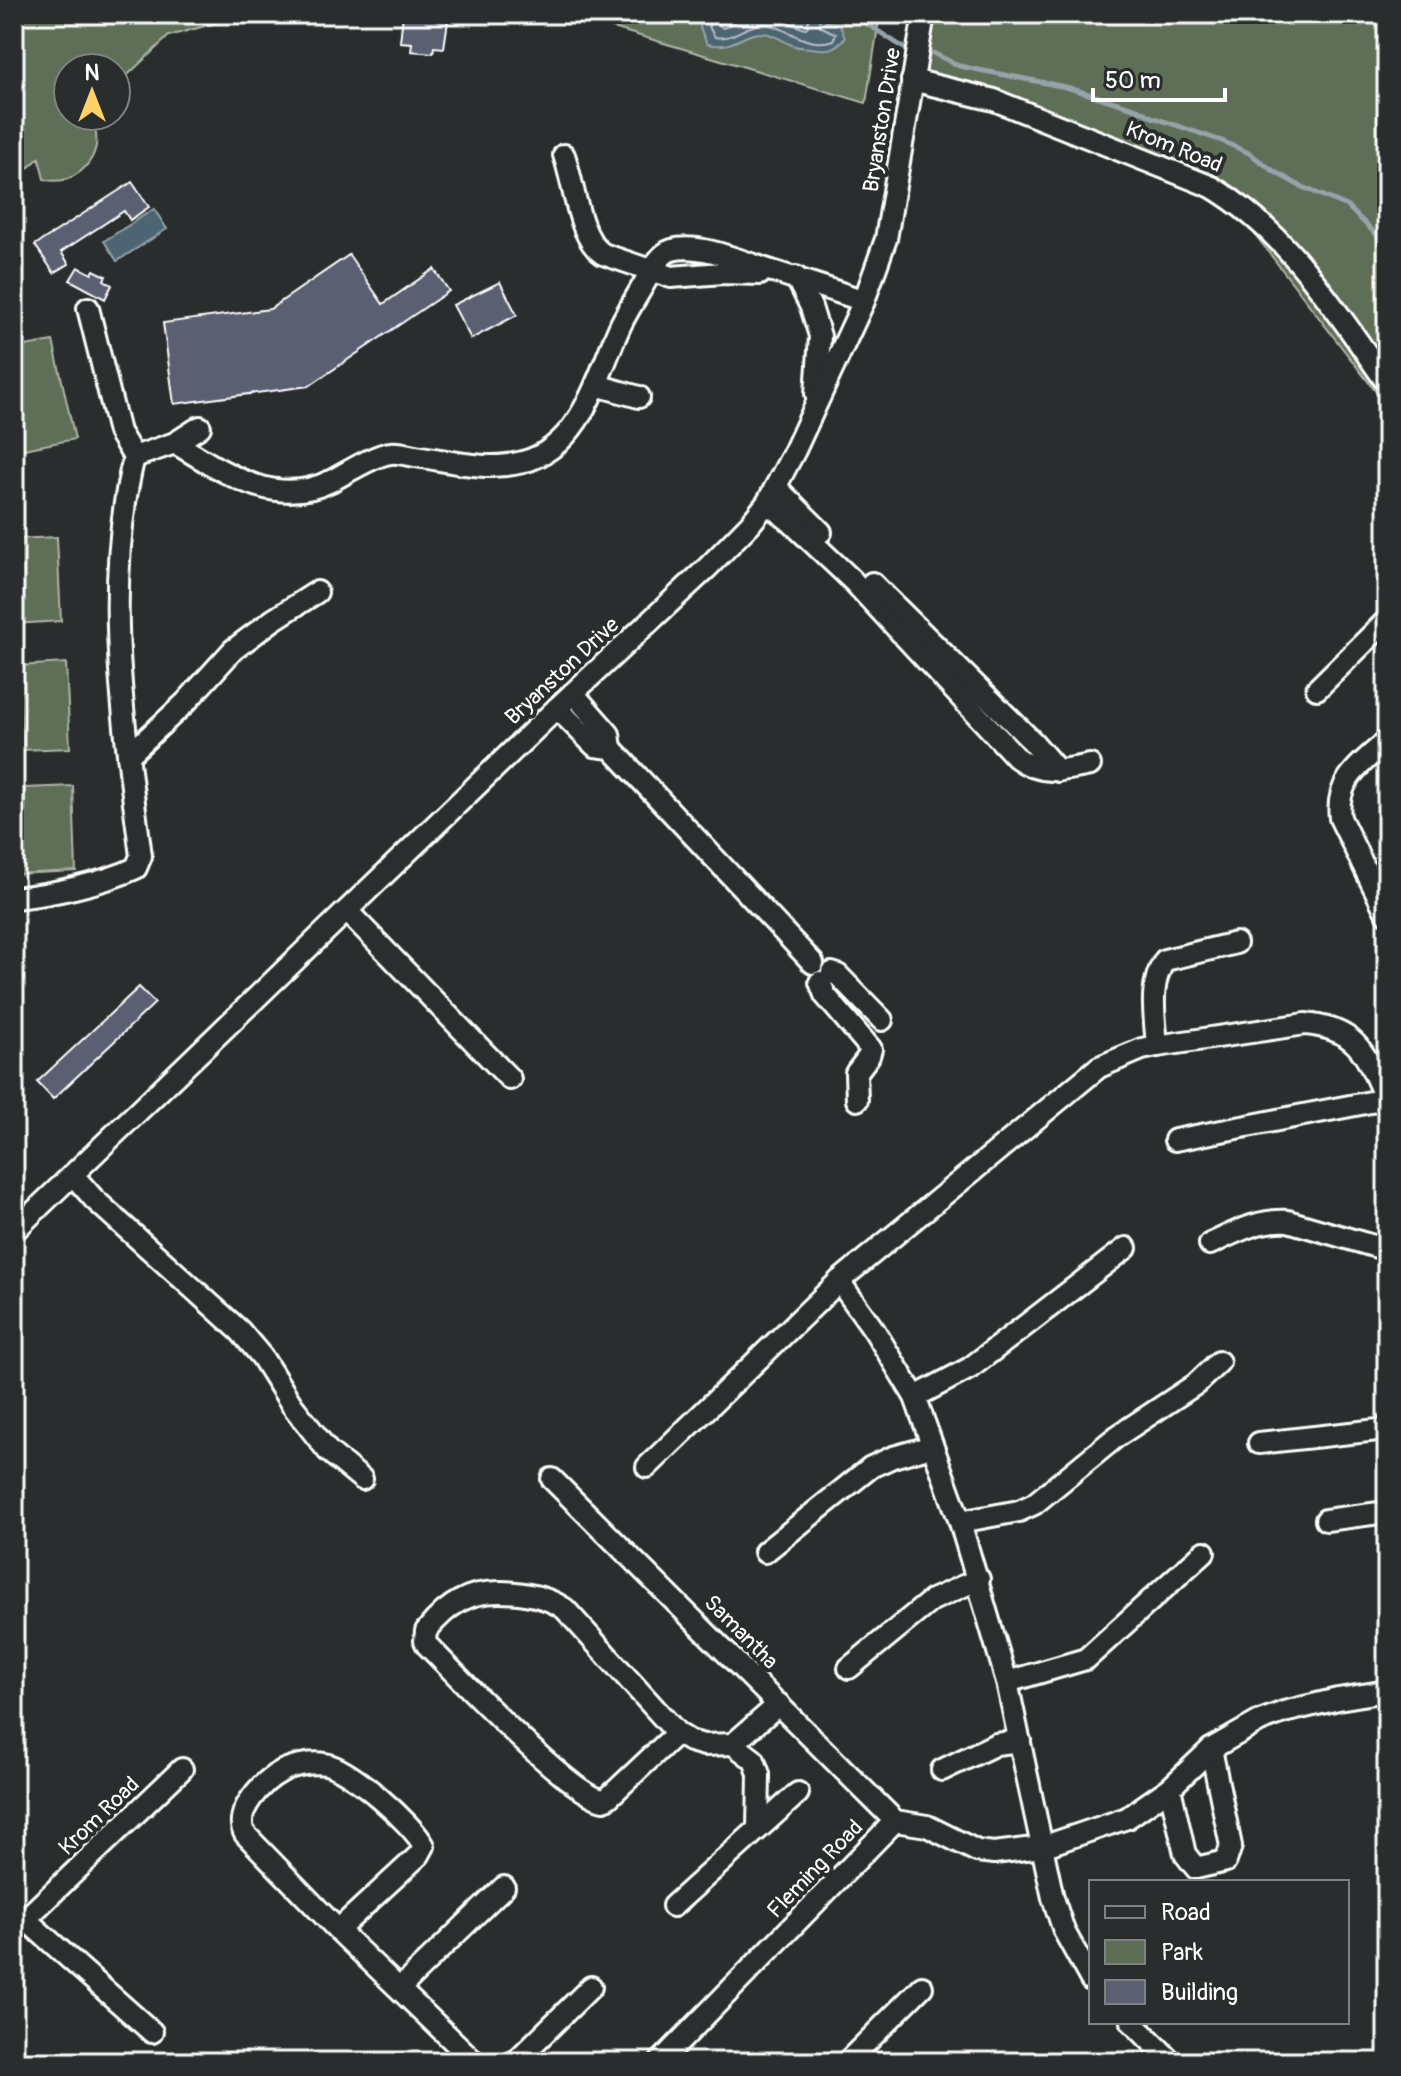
<svg xmlns="http://www.w3.org/2000/svg" width="1401" height="2076" font-family="Pangolin,sans-serif">
<rect width="100%" height="100%" fill="#2a2d2e"/>
<filter id="ink" filterUnits="userSpaceOnUse"><feTurbulence type="fractalNoise" baseFrequency=".0125" numOctaves="2"/><feDisplacementMap in="SourceGraphic" scale="16" xChannelSelector="R" yChannelSelector="G"/><feConvolveMatrix kernelMatrix="1 2 1 2 8 2 1 2 1" color-interpolation-filters="sRGB"/></filter>
<g filter="url(#ink)">
<g fill="#5e6e56" stroke="#aeb6aa" stroke-width="2">
<path d="M14 14H248L169 36 116 86V68H68V116L89 118C112 148 78 190 44 179L39 158 14 181Z"/>
<polygon points="566,14 880,14 866,103"/>
<polygon points="929,14 1387,14 1387,406 1223,193 917,82"/>
<polygon points="53,341 75,439 14,451 14,348"/>
<polygon points="57,537 61,621 14,624 14,539"/>
<polygon points="66,663 70,748 22,750 18,666"/>
<polygon points="73,786 76,871 14,874 14,789 23,789 25,812 25,788"/>
</g>
<g fill="#4e6572" stroke="#95a3aa" stroke-width="2">
<path d="M703 14H827L826 22 839 23 845 38C834 50 827 51 811 48 805 47 798 48 792 45 782 41 773 33 763 33 739 33 737 50 707 44L700 28Z"/>
<polygon points="154,209 167,229 117,261 104,241"/>
</g>
<g fill="none" stroke-linecap="round" stroke-linejoin="round">
<g stroke="#b8c1c7" stroke-width="2">
<path d="M710 14 709 27 715 37C733 41 745 24 764 24 786 25 806 50 833 40L836 34 820 26 819 14"/>
<polyline points="720,14 719,25 723,28 744,17 766,14 805,29 808,26 809,14"/>
</g>
<g stroke="#95a3aa" stroke-width="5">
<polyline points="852,14 904,48"/>
<polyline points="933,53 959,66 1066,87 1137,109 1152,117 1222,141 1249,153 1275,172 1300,186 1347,206 1377,235 1387,248"/>
</g>
</g>
<g fill="#5a5f71" stroke="#fff" stroke-width="2">
<polygon points="403,14 449,14 444,48 434,47 433,53 411,51 412,43 400,42"/>
<polygon points="132,182 149,207 130,220 124,211 61,252 69,264 54,273 35,245"/>
<polygon points="349,255 383,304 434,269 449,291 309,386 174,404 163,323 270,309"/>
<polygon points="78,267 92,274 94,270 106,276 104,280 112,285 105,299 70,280"/>
<polygon points="500,282 517,315 471,339 453,305"/>
<polygon points="139,987 155,1003 53,1099 37,1082"/>
</g>
<g fill="none" stroke-linecap="round" stroke-linejoin="round">
<defs>
<g id="minor">
<path d="M912 80 994 100 1212 187C1289 233 1336 311 1387 383"/>
<path d="M564 155C574 183 578 238 603 254L671 277 723 273 760 274"/>
<polyline points="796,277 811,307 820,336 816,394"/>
<polyline points="596,385 639,397"/>
<path d="M175 443C224 472 274 509 331 481 346 473 376 454 391 453 399 452 408 455 415 456 452 461 486 472 523 462 583 446 598 373 621 324 628 310 637 296 645 282 651 271 659 254 672 250 700 242 745 263 772 271 803 281 833 290 864 301"/>
<polyline points="134,457 175,443 200,427"/>
<polyline points="776,487 821,532"/>
<path d="M767 503 791 522 853 581 1016 757C1039 775 1063 771 1090 765"/>
<polyline points="872,583 1033,742 1058,771"/>
<polyline points="1317,689 1387,620"/>
<polyline points="573,693 609,734 611,748"/>
<polyline points="557,708 595,746 611,748 813,963"/>
<path d="M1387 741C1361 764 1335 780 1340 818L1387 914"/>
<polyline points="128,756 186,702 233,650 273,620 317,592"/>
<path d="M14 898C49 895 104 883 136 868L141 856C124 724 102 588 134 457L119 432 88 308"/>
<polyline points="347,911 510,1079"/>
<polyline points="832,973 838,975 882,1020"/>
<polyline points="820,982 825,995 871,1049 869,1056 856,1073 857,1100"/>
<path d="M1157 1046C1155 1017 1148 985 1165 960L1236 943"/>
<polyline points="1175,1140 1386,1099"/>
<polyline points="73,1175 94,1199 240,1331 262,1357 292,1405 328,1451 362,1479"/>
<polyline points="14,1231 557,708 707,568 750,524 767,503 795,450 864,301 886,239 924,14"/>
<path d="M1210 1244C1236 1232 1259 1219 1288 1221L1387 1250"/>
<polyline points="839,1281 874,1330 915,1397 960,1522 1007,1682 1053,1898 1064,1931 1091,1980"/>
<polyline points="915,1397 970,1368 1126,1248"/>
<polyline points="1259,1443 1387,1429"/>
<path d="M647 1467 839 1281 1099 1067 1142 1049 1157 1046 1305 1024C1361 1029 1366 1057 1387 1102"/>
<polyline points="552,1479 895,1821"/>
<polyline points="1326,1520 1387,1512"/>
<polyline points="960,1522 1019,1511 1034,1504 1116,1437 1196,1384 1219,1362"/>
<polyline points="765,1552 871,1467 893,1457 932,1446"/>
<polyline points="849,1668 932,1600 979,1579"/>
<polyline points="1007,1682 1086,1659 1204,1552"/>
<path d="M677 1733 609 1797 604 1800C571 1797 456 1674 427 1645L425 1641 426 1631C435 1620 448 1607 460 1601 487 1585 541 1592 565 1609L677 1733 690 1741 704 1745 733 1744 754 1760 759 1774 758 1829"/>
<polyline points="733,1744 779,1704"/>
<polyline points="942,1770 996,1744 1020,1741"/>
<polyline points="1170,1788 1185,1854 1196,1868 1226,1861 1231,1846 1211,1749"/>
<polyline points="895,1821 927,1826 977,1851 994,1853 1042,1847 1127,1818 1170,1788 1211,1749 1260,1721 1284,1712 1338,1699 1387,1691"/>
<polyline points="673,1906 798,1793"/>
<polyline points="25,1919 152,2032"/>
<polyline points="14,1930 182,1769"/>
<path d="M338 1930 419 1855 424 1846C413 1824 350 1768 325 1764 312 1762 294 1765 282 1771 263 1781 232 1812 245 1834L338 1930 475 2062"/>
<polyline points="400,1988 504,1887"/>
<polyline points="1132,2022 1172,2062"/>
<polyline points="515,2062 591,1987"/>
<polyline points="660,2062 895,1821"/>
<polyline points="847,2062 922,1987"/>
</g>
</defs>
<use href="#minor" stroke="#fff" stroke-width="26"/>
<use href="#minor" stroke="#2a2d2e" stroke-width="20"/>
</g>
</g>
<g text-anchor="middle" dominant-baseline="central" stroke-width="8" stroke-linejoin="round" paint-order="stroke">
<g font-size="22" fill="#fff" stroke="#2a2d2e">
<text transform="translate(882 120) rotate(-81)">Bryanston Drive</text>
<text transform="translate(1174 147) rotate(22)">Krom Road</text>
<text transform="translate(562 671) rotate(-43)">Bryanston Drive</text>
<text transform="translate(741 1632) rotate(45)">Samantha</text>
<text transform="translate(99 1816) rotate(-44)">Krom Road</text>
<text transform="translate(815 1869) rotate(-46)">Fleming Road</text>
</g>
</g>
<rect width="1401" height="2076" fill="none" stroke="#2a2d2e" stroke-width="48"/>
<rect x="24" y="24" width="1353" height="2028" fill="none" stroke="#fff" stroke-width="3" filter="url(#ink)"/>
<rect x="1089" y="1880" width="260" height="144" fill="#2a2d2e" stroke="#7f8182" stroke-width="2"/>
<rect x="1105" y="1906" width="40" height="12" fill="#2a2d2e" stroke="#7f8182" stroke-width="2"/>
<text x="1161" y="1920" font-size="24" fill="#ffffff">Road</text>
<rect x="1105" y="1940" width="40" height="24" fill="#5e6e56" stroke="#7f8182" stroke-width="2"/>
<text x="1161" y="1960" font-size="24" fill="#ffffff">Park</text>
<rect x="1105" y="1980" width="40" height="24" fill="#5a5f71" stroke="#7f8182" stroke-width="2"/>
<text x="1161" y="2000" font-size="24" fill="#ffffff">Building</text>
<g transform="translate(92 92)"><circle r="38" fill="#2a2d2e" stroke="#7f8182" stroke-width="2"/>
<path d="M0-6L14 30L0 20L-14 30Z" fill="#ffd166"/>
<text y="-12" font-size="22" font-weight="bold" text-anchor="middle" fill="#ffffff">N</text>
</g>
<path d="M1093 88v12h132v-12" fill="none" stroke="#ffffff" stroke-width="4"/>
<text x="1105" y="88" font-size="24" fill="#ffffff" stroke="#2a2d2e" stroke-width="6" paint-order="stroke">50 m</text>
</svg>
